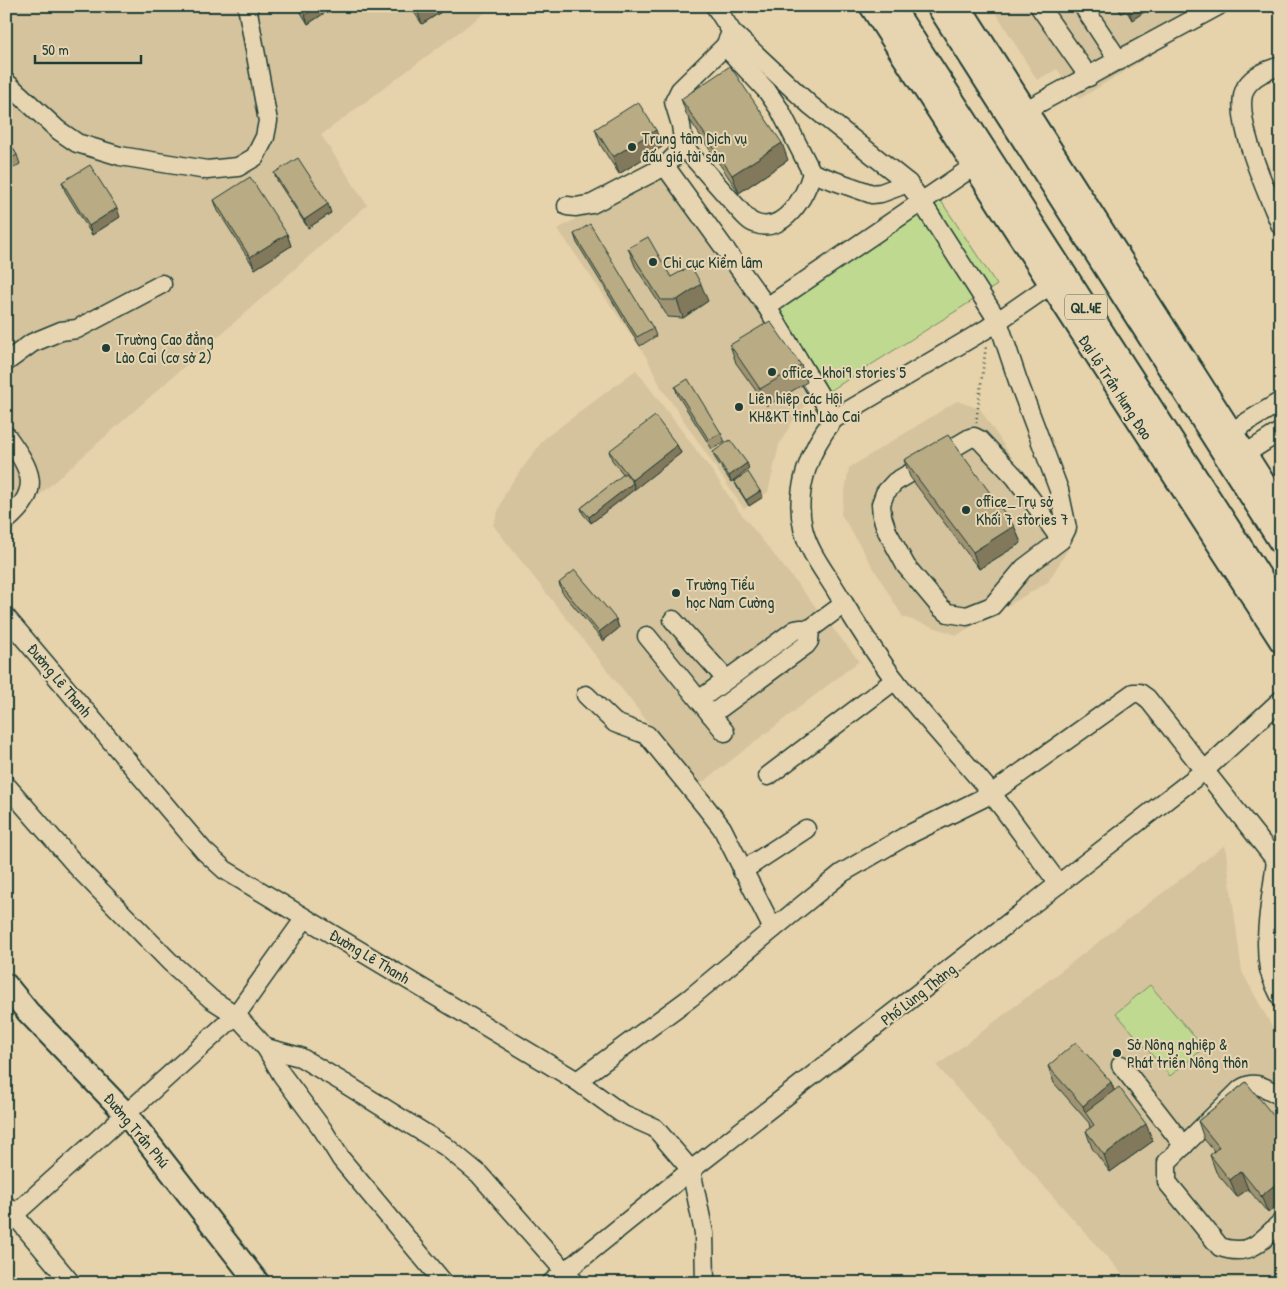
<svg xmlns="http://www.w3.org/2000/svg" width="1287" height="1289" font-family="'Patrick Hand',sans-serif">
<rect width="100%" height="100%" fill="#e6d2ab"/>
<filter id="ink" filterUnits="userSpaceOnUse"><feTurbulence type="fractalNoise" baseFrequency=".02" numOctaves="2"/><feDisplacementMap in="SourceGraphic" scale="10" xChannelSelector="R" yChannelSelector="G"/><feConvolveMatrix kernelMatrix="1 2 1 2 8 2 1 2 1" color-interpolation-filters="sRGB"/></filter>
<g filter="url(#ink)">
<g fill="#d4c39d">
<polygon points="6,6 494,6 321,135 367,205 21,511 6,491"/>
<polygon points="992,6 1231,6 1079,99 1057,69 1037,80"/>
<polygon points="659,171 748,294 816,392 792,422 779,445 768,492 744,509 661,387 647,358 558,229"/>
<polygon points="636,370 712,471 739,511 859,661 698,786 493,525 506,491 544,439"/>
<polygon points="957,401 980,409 1070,546 1048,582 957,635 903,617 841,514 849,468"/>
<polygon points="1225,845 1242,972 1276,1034 1281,1039 1281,1274 1272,1283 1130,1283 937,1066"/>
</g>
<g fill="#c0d990" stroke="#708b62">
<polygon points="937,195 997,285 825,394 769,298"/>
<polygon points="1150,985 1204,1048 1170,1076 1116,1013"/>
</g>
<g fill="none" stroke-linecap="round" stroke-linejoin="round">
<defs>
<g id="minor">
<polyline points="715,6 732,32 810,105 908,183 921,201 998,321 1018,381 1059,490 1067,528 1061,540 1024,568 992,606 967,616 948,613 941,608 906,566 887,531 882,516 881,504 885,493 895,482 970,438 974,437 980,440 1015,477 1061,540"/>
<polyline points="1039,6 1089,77"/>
<polyline points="1083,6 1119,61"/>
<path d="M1281 66C1267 70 1254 75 1246 87 1230 114 1269 197 1281 226"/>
<polyline points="6,82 58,130 77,143 120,156 207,170 238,167 255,157 265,137 268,121 247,6"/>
<polyline points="1026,110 1218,6"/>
<path d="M684 147 742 213C746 217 749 221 754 223 783 236 806 195 812 173L780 110 767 91 725 46"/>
<polyline points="665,166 767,307 834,419"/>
<polyline points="812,173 872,194 881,193 908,183"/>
<polyline points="567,206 576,207 592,204 665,166 684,147 681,125 674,102 680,90 725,46 730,35"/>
<path d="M1050 285 988 328 834 419C810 448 794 490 803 528 808 551 825 572 837 592 855 621 874 653 895 680 925 719 960 755 991 793 1015 823 1036 854 1059 884"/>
<polyline points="767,307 974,166"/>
<polyline points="6,362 32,343 61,331 77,329 162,284"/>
<polyline points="1231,432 1281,401"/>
<path d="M6 435C31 470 44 489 6 521"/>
<polyline points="1245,454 1281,431"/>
<polyline points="6,617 204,851 225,870 577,1081 621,1113 655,1128 691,1170 704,1233 705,1283"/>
<polyline points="673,620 726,679"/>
<polyline points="647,636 725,732"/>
<polyline points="586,695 615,723 647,735 705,806 722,828 773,929"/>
<polyline points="699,700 795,630 800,629 810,629 844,604"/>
<polyline points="711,715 806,645 809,641 810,629"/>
<polyline points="768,776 895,680"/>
<polyline points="6,785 81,871 170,962 211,999 236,1015 266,1048 282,1075 323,1130 341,1159 444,1283"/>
<path d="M1276 861C1272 896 1263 934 1269 969 1271 979 1277 989 1281 998"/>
<polyline points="742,871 806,829"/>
<polyline points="266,1048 300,1057 344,1083 445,1146 479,1174 575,1283"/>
<polyline points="1121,1065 1184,1146"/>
<polyline points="577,1081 690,998 773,929 842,873 904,837 991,794 1133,693 1140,693 1147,698 1281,867"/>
<path d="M1281 1096C1266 1089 1256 1079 1241 1089L1167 1162V1182L1220 1247C1251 1257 1260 1242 1281 1222"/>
<polyline points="6,1205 71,1283"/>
<polyline points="6,1222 236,1015 305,918"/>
<polyline points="551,1283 691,1170 1205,770 1281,700"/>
</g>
<g id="major">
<polyline points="871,6 1281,641"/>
<polyline points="892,6 1281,609"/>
<polyline points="938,6 1281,543"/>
<polyline points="959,6 1281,510"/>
<polyline points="6,985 28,1012 126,1114 258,1283"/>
</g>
</defs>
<use href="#minor" stroke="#1f3d34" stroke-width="21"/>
<use href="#major" stroke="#1f3d34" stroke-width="26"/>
<polyline stroke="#1f3d34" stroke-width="2.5" stroke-dasharray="1 4" stroke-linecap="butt" points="976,423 986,346"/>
<use href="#minor" stroke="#e7d5b2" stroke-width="18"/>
<use href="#major" stroke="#e7d5b2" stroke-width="22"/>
</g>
<g fill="#9f9372" stroke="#1f3d34">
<polygon points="284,6 294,6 286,11"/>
<polygon points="297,6 335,6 308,24"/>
<polygon points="410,6 439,6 441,12 422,24"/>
<polygon points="1117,6 1153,6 1132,20 1126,10 1121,13"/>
<polygon points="681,99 788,160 739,193 687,116"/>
<polygon points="595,129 662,147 619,174 601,146"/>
<polygon points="6,137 17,155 20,164 6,172"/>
<polygon points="274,173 331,213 308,228 278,182"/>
<polygon points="62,182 120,217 92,235 65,191"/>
<polygon points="214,200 287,234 291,246 255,269 218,211"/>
<polygon points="574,234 653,328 656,336 640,346 577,243"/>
<polygon points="628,248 671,277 708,301 683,318 668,317 635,266"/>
<polygon points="730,345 801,365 807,382 767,406 736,363"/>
<polygon points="675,387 721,433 725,442 712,449 678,396"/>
<polygon points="677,445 681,453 591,523 583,514 581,508 624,475 612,460 609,451"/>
<polygon points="713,452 747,463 749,469 731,482 715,458"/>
<polygon points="904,460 1014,526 1021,543 979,569 910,477"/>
<polygon points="734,481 760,491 763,497 749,506 737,487"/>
<polygon points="559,583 616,619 619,628 603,641 562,592"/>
<polygon points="1048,1066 1111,1082 1114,1090 1153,1141 1110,1172 1092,1148 1086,1131 1090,1128 1089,1123 1054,1083"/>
<polygon points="1246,1082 1268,1213 1248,1189 1237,1197 1216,1172 1210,1155 1214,1151 1204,1139 1198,1121"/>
</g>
<g fill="#82785c" stroke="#1f3d34">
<polygon points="318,6 335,6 308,24 305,15"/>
<polygon points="428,6 439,6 441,12 422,24 418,13"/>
<polygon points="1119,6 1125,6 1126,10 1121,13"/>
<polygon points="1131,6 1153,6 1132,20 1128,8"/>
<polygon points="656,130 662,147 619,174 613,157"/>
<polygon points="782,143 788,160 739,193 732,175"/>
<polygon points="328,204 331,213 308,228 304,220"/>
<polygon points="117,208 120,217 92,235 89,226"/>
<polygon points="287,234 291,246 255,269 250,257"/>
<polygon points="701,284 708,301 683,318 677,300"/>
<polygon points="677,445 681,453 635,489 632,480"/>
<polygon points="747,463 749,469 731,482 729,476"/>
<polygon points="633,483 635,489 591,523 589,517"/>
<polygon points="760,491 763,497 749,506 746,500"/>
<polygon points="1014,526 1021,543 979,569 973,552"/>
<polygon points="616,619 619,628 603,641 599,632"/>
<polygon points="1111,1082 1117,1099 1085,1112 1083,1106"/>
<polygon points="1146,1124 1153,1141 1110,1172 1104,1155"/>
<polygon points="1241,1171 1248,1189 1237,1197 1230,1180"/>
<polygon points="1281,1180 1281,1202 1268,1213 1261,1196"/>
</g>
<g fill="#b9ab84" stroke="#1f3d34">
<polygon points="299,6 318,6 305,15"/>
<polygon points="413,6 428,6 418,13"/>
<polygon points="730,66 782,143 732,175 681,99"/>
<polygon points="638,102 656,130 613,157 595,129"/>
<polygon points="6,137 17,155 6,161"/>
<polygon points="298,158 328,204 304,220 274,173"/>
<polygon points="90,165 117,208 89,226 62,182"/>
<polygon points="250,177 287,234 250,257 214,200"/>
<polygon points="590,224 653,328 637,337 574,234"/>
<polygon points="648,237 671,277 691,266 701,284 677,300 661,300 628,248"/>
<polygon points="770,321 801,365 760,389 730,345"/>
<polygon points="688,379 721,433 709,440 675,387"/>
<polygon points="655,416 677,445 632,480 609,451"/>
<polygon points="948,435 1014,526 973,552 904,460"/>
<polygon points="730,440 747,463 729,476 713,452"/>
<polygon points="748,472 760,491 746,500 734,481"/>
<polygon points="625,473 633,483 589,517 581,508"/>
<polygon points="575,570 616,619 599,632 559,583"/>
<polygon points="1076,1042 1111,1082 1083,1106 1048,1066"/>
<polygon points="1246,1082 1281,1125 1281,1180 1261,1196 1241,1171 1230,1180 1210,1155 1219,1147 1198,1121"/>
<polygon points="1119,1087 1146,1124 1104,1155 1086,1131 1094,1125 1085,1112"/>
</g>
</g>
<g fill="#1f3d34" stroke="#e7d5b2" stroke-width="2">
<circle cx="632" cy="147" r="5"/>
<circle cx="653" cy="262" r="5"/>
<circle cx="106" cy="348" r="5"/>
<circle cx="772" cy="372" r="5"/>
<circle cx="739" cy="407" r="5"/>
<circle cx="966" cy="510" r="5"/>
<circle cx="676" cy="593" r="5"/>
<circle cx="1117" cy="1053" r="5"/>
</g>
<g text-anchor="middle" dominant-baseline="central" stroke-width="4" stroke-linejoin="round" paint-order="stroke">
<rect fill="#e7d5b2" stroke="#5b6b5a" stroke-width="1" x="1065" y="294.5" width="42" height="25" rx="4"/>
<g font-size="15" font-weight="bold" fill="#1f3d34">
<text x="1086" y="307">QL.4E</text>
</g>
<g font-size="16" fill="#1f3d34" stroke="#e7d5b2" text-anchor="start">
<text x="642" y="138">Trung tâm Dịch vụ<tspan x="642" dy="18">đấu giá tài sản</tspan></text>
<text x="663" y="262">Chi cục Kiểm lâm</text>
<text x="116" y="339">Trường Cao đẳng<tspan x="116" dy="18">Lào Cai (cơ sở 2)</tspan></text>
<text x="782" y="372">office_khoi9 stories 5</text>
<text x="749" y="398">Liên hiệp các Hội<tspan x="749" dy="18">KH&amp;KT tỉnh Lào Cai</tspan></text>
<text x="976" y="501">office_Trụ sở<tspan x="976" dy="18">Khối 7 stories 7</tspan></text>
<text x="686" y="584">Trường Tiểu<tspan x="686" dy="18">học Nam Cường</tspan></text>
<text x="1127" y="1044">Sở Nông nghiệp &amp;<tspan x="1127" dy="18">Phát triển Nông thôn</tspan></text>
</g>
<g font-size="16" fill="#1f3d34" stroke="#e7d5b2">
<text transform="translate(1116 387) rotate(57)">Đại lộ Trần Hưng Đạo</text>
<text transform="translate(60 680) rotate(50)">Đường Lê Thanh</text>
<text transform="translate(370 956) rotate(31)">Đường Lê Thanh</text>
<text transform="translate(918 994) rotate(-38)">Phố Lùng Thàng</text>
<text transform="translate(137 1130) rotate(50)">Đường Trần Phú</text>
</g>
</g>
<rect width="1287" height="1289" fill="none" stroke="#e7d5b2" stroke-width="25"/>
<rect x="12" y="12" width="1262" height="1264" fill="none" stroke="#1f3d34" stroke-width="2" filter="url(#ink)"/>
<path d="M35 55v8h106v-8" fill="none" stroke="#1f3d34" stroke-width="2.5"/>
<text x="42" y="55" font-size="15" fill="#1f3d34" stroke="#e7d5b2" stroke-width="4" paint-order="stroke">50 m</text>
</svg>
